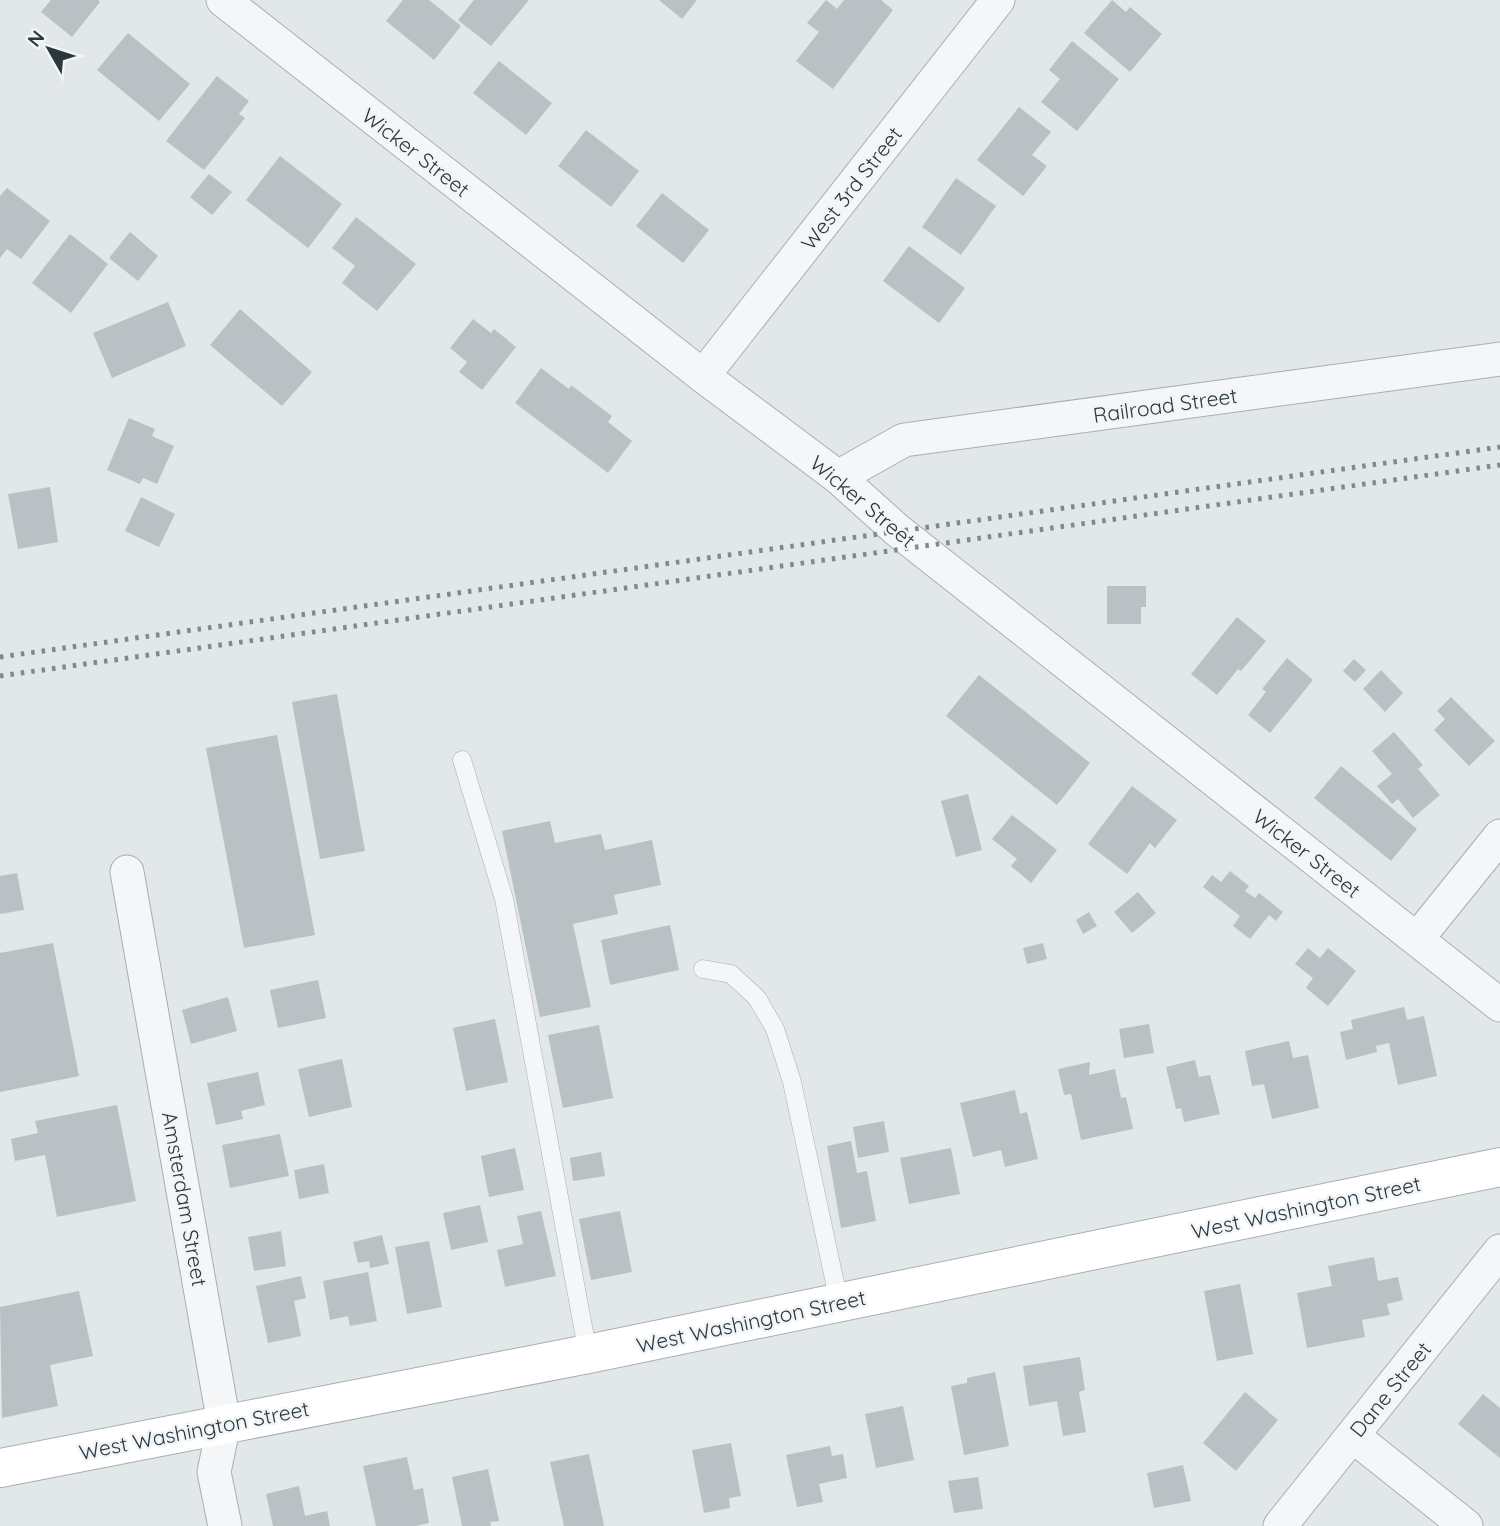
<svg xmlns="http://www.w3.org/2000/svg" width="1500" height="1526" font-family="Quicksand,sans-serif">
<rect width="100%" height="100%" fill="#e2e7e9"/>
<g fill="#bac1c5">
<polygon points="51,0 98,0 100,2 72,37 41,12"/>
<polygon points="403,0 429,0 461,26 434,60 386,21"/>
<polygon points="474,0 529,0 491,46 458,20"/>
<polygon points="659,0 697,0 682,19"/>
<polygon points="826,0 837,9 844,0 881,0 893,10 833,89 796,61 819,32 807,23"/>
<polygon points="1112,0 1126,12 1130,7 1162,34 1130,72 1084,33"/>
<polygon points="128,33 190,84 159,121 97,70"/>
<polygon points="1072,41 1119,79 1077,131 1041,102 1060,79 1049,70"/>
<polygon points="499,61 552,103 526,135 473,93"/>
<polygon points="217,76 249,101 239,114 245,118 204,170 166,141"/>
<polygon points="1019,107 1051,132 1032,155 1047,166 1023,196 977,160"/>
<polygon points="586,130 639,171 611,207 558,166"/>
<polygon points="280,156 342,204 308,248 246,200"/>
<polygon points="209,174 232,192 212,215 190,197"/>
<polygon points="956,178 996,206 961,255 922,227"/>
<polygon points="7,188 50,221 21,259 7,249 0,258 0,196"/>
<polygon points="662,193 709,230 683,263 636,226"/>
<polygon points="356,217 416,264 377,311 342,283 355,266 332,248"/>
<polygon points="130,232 158,256 138,281 109,258"/>
<polygon points="70,234 108,264 71,313 32,283"/>
<polygon points="909,246 965,288 939,323 883,281"/>
<polygon points="168,302 186,346 112,378 93,333"/>
<polygon points="240,309 312,372 282,406 210,345"/>
<polygon points="473,319 491,333 494,329 516,347 482,390 459,372 467,362 450,348"/>
<polygon points="541,368 569,389 571,385 612,416 608,422 632,441 608,473 515,403"/>
<polygon points="129,418 155,429 152,436 174,446 157,484 143,478 140,484 107,470"/>
<polygon points="50,487 58,542 18,549 8,494"/>
<polygon points="141,497 175,514 159,547 125,531"/>
<polygon points="1107,586 1146,586 1146,607 1141,607 1141,624 1107,624"/>
<polygon points="1237,617 1266,641 1241,671 1238,669 1217,695 1191,674"/>
<polygon points="1287,658 1313,680 1270,733 1248,715 1266,692 1262,689"/>
<polygon points="1354,659 1366,670 1355,682 1343,671"/>
<polygon points="1381,670 1403,693 1385,712 1363,689"/>
<polygon points="979,675 1090,763 1057,805 946,716"/>
<polygon points="337,694 365,851 320,859 292,702"/>
<polygon points="1451,697 1495,741 1469,766 1434,730 1445,719 1437,711"/>
<polygon points="1394,732 1423,765 1418,769 1440,795 1413,818 1398,799 1392,804 1377,786 1392,774 1372,751"/>
<polygon points="277,735 315,935 244,948 206,748"/>
<polygon points="1341,766 1417,829 1391,861 1314,798"/>
<polygon points="1132,786 1177,820 1155,848 1150,843 1127,874 1088,844"/>
<polygon points="968,794 982,850 956,857 941,801"/>
<polygon points="1012,815 1057,850 1031,883 1011,866 1017,859 992,839"/>
<polygon points="550,821 555,843 601,834 605,850 652,840 661,885 614,895 618,914 573,924 591,1007 540,1017 502,831"/>
<polygon points="1230,871 1249,886 1245,891 1255,898 1259,893 1283,912 1276,921 1269,915 1250,939 1233,926 1240,916 1203,887 1212,875 1221,882"/>
<polygon points="17,873 24,910 0,914 0,876"/>
<polygon points="1138,892 1156,913 1132,933 1114,912"/>
<polygon points="1089,912 1097,926 1083,934 1076,920"/>
<polygon points="670,925 679,970 610,985 601,940"/>
<polygon points="53,943 79,1076 0,1092 0,953"/>
<polygon points="1043,943 1047,959 1027,964 1023,948"/>
<polygon points="1308,948 1320,958 1328,948 1356,971 1328,1006 1306,988 1313,978 1295,964"/>
<polygon points="318,980 326,1018 278,1028 270,990"/>
<polygon points="228,997 237,1031 191,1044 182,1010"/>
<polygon points="1404,1007 1407,1020 1424,1016 1437,1076 1398,1085 1389,1043 1376,1046 1377,1052 1346,1060 1340,1032 1353,1029 1351,1020"/>
<polygon points="495,1019 508,1082 466,1091 453,1028"/>
<polygon points="1149,1024 1154,1053 1124,1058 1119,1029"/>
<polygon points="599,1025 613,1098 563,1108 548,1035"/>
<polygon points="1289,1041 1293,1058 1308,1055 1319,1108 1272,1119 1264,1084 1252,1086 1245,1051"/>
<polygon points="342,1059 352,1107 309,1117 298,1069"/>
<polygon points="1195,1060 1199,1077 1210,1075 1220,1114 1184,1122 1181,1108 1176,1109 1166,1067"/>
<polygon points="1090,1062 1089,1075 1115,1069 1121,1098 1126,1097 1133,1129 1081,1140 1071,1094 1064,1095 1058,1069"/>
<polygon points="258,1072 265,1105 241,1111 243,1119 216,1125 207,1083"/>
<polygon points="1015,1090 1020,1114 1027,1112 1038,1159 1005,1167 1001,1150 973,1157 960,1103"/>
<polygon points="117,1105 136,1201 57,1217 45,1155 15,1161 11,1139 38,1133 35,1121"/>
<polygon points="884,1121 889,1152 858,1158 853,1127"/>
<polygon points="280,1134 289,1176 230,1188 222,1145"/>
<polygon points="851,1141 857,1173 867,1171 876,1221 841,1228 827,1146"/>
<polygon points="515,1148 524,1190 489,1197 481,1156"/>
<polygon points="951,1148 960,1194 909,1204 900,1158"/>
<polygon points="601,1152 605,1176 573,1181 570,1158"/>
<polygon points="324,1164 329,1193 299,1199 294,1170"/>
<polygon points="480,1205 488,1242 451,1250 443,1213"/>
<polygon points="541,1211 556,1276 505,1287 497,1250 523,1244 517,1216"/>
<polygon points="620,1211 632,1272 591,1280 579,1219"/>
<polygon points="281,1231 286,1266 254,1271 248,1237"/>
<polygon points="382,1235 389,1264 370,1268 369,1261 358,1263 353,1242"/>
<polygon points="429,1241 442,1307 407,1314 395,1247"/>
<polygon points="1374,1257 1378,1281 1398,1277 1403,1300 1387,1304 1390,1315 1362,1320 1365,1337 1307,1348 1297,1293 1332,1286 1328,1266"/>
<polygon points="368,1272 377,1321 350,1326 348,1316 330,1320 323,1281"/>
<polygon points="301,1276 306,1298 294,1301 301,1336 268,1343 256,1286"/>
<polygon points="1240,1284 1253,1354 1217,1361 1204,1291"/>
<polygon points="79,1291 93,1356 50,1365 58,1406 2,1418 0,1307"/>
<polygon points="1080,1357 1085,1390 1079,1392 1086,1432 1063,1436 1057,1401 1029,1406 1023,1366"/>
<polygon points="995,1372 1009,1446 964,1455 951,1386 967,1383 967,1378"/>
<polygon points="1245,1392 1278,1420 1236,1471 1203,1443"/>
<polygon points="1483,1394 1500,1408 1500,1458 1458,1424"/>
<polygon points="903,1406 914,1460 876,1468 865,1414"/>
<polygon points="731,1443 741,1496 729,1498 730,1508 704,1513 692,1450"/>
<polygon points="830,1446 832,1456 843,1454 847,1478 819,1484 823,1502 797,1507 786,1455"/>
<polygon points="589,1454 604,1526 564,1526 550,1462"/>
<polygon points="407,1457 414,1490 423,1488 429,1523 416,1526 376,1526 363,1466"/>
<polygon points="1183,1465 1191,1501 1154,1508 1147,1473"/>
<polygon points="488,1469 499,1521 490,1522 491,1526 462,1526 452,1477"/>
<polygon points="978,1477 983,1509 954,1513 948,1481"/>
<polygon points="299,1486 305,1516 327,1511 330,1526 273,1526 266,1494"/>
</g>
<g fill="none" stroke-linecap="round" stroke-linejoin="round">
<defs>
<g id="service">
<polyline points="462,760 504,899 588,1354"/>
<polyline points="703,969 731,974 757,998 775,1029 792,1082 839,1302"/>
</g>
<g id="minor">
<polyline points="223,0 703,376 838,477 897,530 1500,1005"/>
<polyline points="703,376 998,0"/>
<polyline points="838,477 904,440 1500,359"/>
<polyline points="127,872 224,1424 214,1472 225,1526"/>
<polyline points="1417,939 1500,836"/>
<polyline points="1353,1436 1466,1526"/>
<polyline points="1280,1526 1500,1251"/>
</g>
<polyline id="secondary" points="0,1468 588,1354 1500,1167"/>
</defs>
<use href="#service" stroke="#a8afb3" stroke-width="19"/>
<use href="#minor" stroke="#a8afb3" stroke-width="35"/>
<use href="#secondary" stroke="#a8afb3" stroke-width="40"/>
<use href="#service" stroke="#f4f6f8" stroke-width="18"/>
<use href="#minor" stroke="#f4f6f8" stroke-width="33"/>
<use href="#secondary" stroke="#fff" stroke-width="38"/>
<g stroke="#7d8a91" stroke-width="5" stroke-dasharray="3.5 7" stroke-linecap="butt">
<polyline points="0,657 1500,447"/>
<polyline points="0,676 1500,465"/>
</g>
</g>
<g text-anchor="middle" dominant-baseline="central" stroke-width="5" stroke-linejoin="round" paint-order="stroke">
<g font-size="21" fill="#2c383f" stroke="#f2f5f7">
<text transform="translate(416 152) rotate(38)">Wicker Street</text>
<text transform="translate(851 188) rotate(-52)">West 3rd Street</text>
<text transform="translate(1165 405) rotate(-8)">Railroad Street</text>
<text transform="translate(863 501) rotate(40)">Wicker Street</text>
<text transform="translate(1307 853) rotate(38)">Wicker Street</text>
<text transform="translate(185 1199) rotate(80)">Amsterdam Street</text>
<text transform="translate(1306 1207) rotate(-12)">West Washington Street</text>
<text transform="translate(751 1321) rotate(-12)">West Washington Street</text>
<text transform="translate(1390 1389) rotate(-51)">Dane Street</text>
<text transform="translate(194 1430) rotate(-11)">West Washington Street</text>
</g>
</g>
<g transform="translate(49 49) rotate(309)" stroke="#f2f5f7" stroke-width="5" paint-order="stroke">
<path d="M0-5L12 26L0 18L-12 26Z" fill="#2c383f"/>
<text y="-10" font-size="19" font-weight="bold" text-anchor="middle" fill="#2c383f">N</text>
</g>
</svg>
